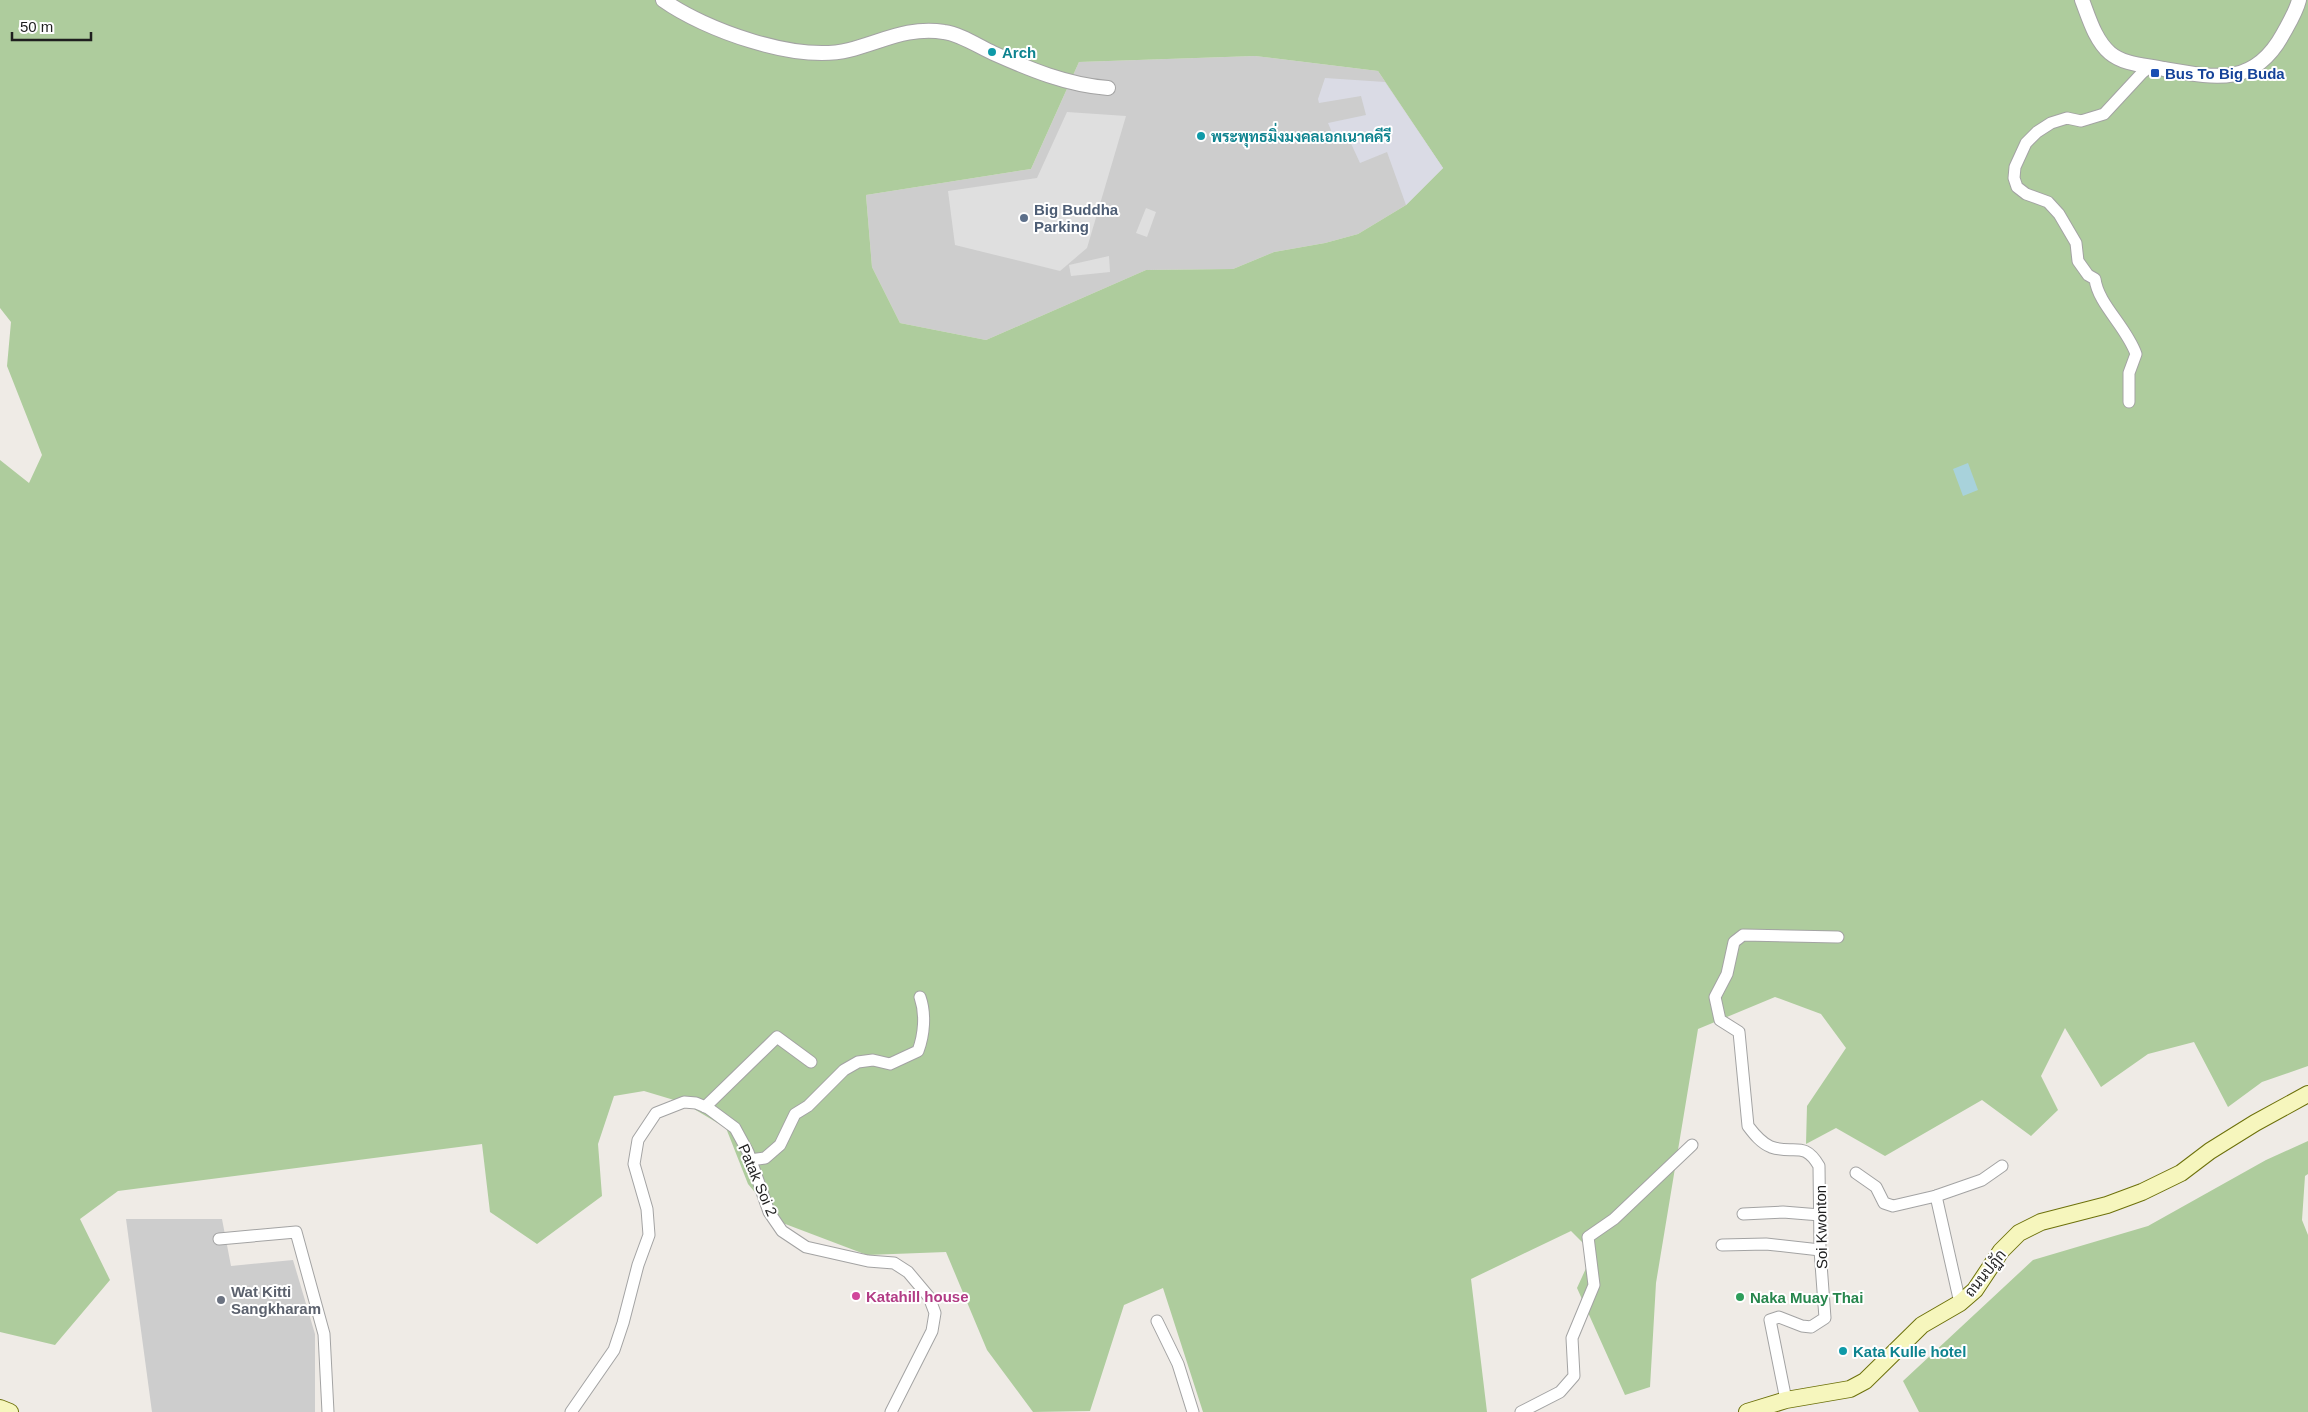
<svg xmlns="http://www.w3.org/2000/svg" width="2308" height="1412" font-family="Arial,Sarabun,sans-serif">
<rect width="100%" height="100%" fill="#efebe6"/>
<g fill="#cdcdcd">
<polygon points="1255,56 1378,71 1443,168 1406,205 1358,234 1325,243 1274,252 1233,269 1146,270 986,340 900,323 872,267 866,195 1031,169 1079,62"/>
<polygon points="126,1219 222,1219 231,1266 293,1260 315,1334 315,1412 152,1412"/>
</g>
<g fill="#aecc9d" fill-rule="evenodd">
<path d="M0 0H2308V1066L2262 1082 2228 1107 2194 1042 2148 1054 2101 1087 2065 1028 2041 1076 2058 1110 2031 1136 1982 1100 1885 1156 1836 1128 1806 1144 1807 1106 1846 1048 1821 1014 1775 997 1698 1029 1656 1283 1650 1387 1625 1395 1577 1288 1593 1253 1571 1231 1471 1279 1487 1412H1203L1163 1288 1124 1305 1090 1411 1033 1412 987 1350 946 1252 867 1255 780 1222 748 1184 726 1128 684 1103 644 1091 614 1096 598 1144 602 1196 537 1244 490 1212 482 1144 118 1191 80 1219 110 1280 55 1345 0 1332V460L29 483 42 455 7 366 11 322 0 308ZM1255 56 1378 71 1443 168 1406 205 1358 234 1325 243 1274 252 1233 269 1146 270 986 340 900 323 872 267 866 195 1031 169 1079 62Z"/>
<polygon points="2308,1141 2308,1174 2305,1176 2302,1220 2308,1235 2308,1412 1919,1412 1903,1381 2033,1260 2148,1226 2266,1160"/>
</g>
<g fill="#dfdfdf">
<polygon points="1067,112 1126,116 1087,248 1060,271 955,245 948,191 1037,178"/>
<polygon points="1146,208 1156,212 1147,237 1136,233"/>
<polygon points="1109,256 1110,272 1071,276 1069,265"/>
</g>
<polygon fill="#dadbe5" points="1325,78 1385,82 1443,168 1406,205 1387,152 1360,163 1348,137 1336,142 1328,123 1366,115 1361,96 1319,103 1318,99"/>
<polygon fill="#a8d2db" points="1968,463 1978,490 1963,496 1953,469"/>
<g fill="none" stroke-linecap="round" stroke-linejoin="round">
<defs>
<g id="minor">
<path d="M2129 402V373L2136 354C2126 326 2098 304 2095 279L2088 275 2078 261 2076 243 2059 214 2048 202 2026 194 2017 187 2014 178 2015 167 2026 143 2037 132 2051 123 2067 118 2081 121 2104 114 2142 73 2151 66"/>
<polyline points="705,1107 777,1037 811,1062"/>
<path d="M750 1160 765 1158 780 1145 795 1114 808 1106 844 1070 858 1062 873 1060 890 1064 918 1051C924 1035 926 1014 920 997"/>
<polyline points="1856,1173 1876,1187 1884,1203 1893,1206 1936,1196 1982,1180 2002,1166"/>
<polyline points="1936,1196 1960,1303"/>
<polyline points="1743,1214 1783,1212 1820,1215"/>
<polyline points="219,1239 296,1232 324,1334 328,1412"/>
<polyline points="1722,1245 1766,1244 1820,1250"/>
<polyline points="1157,1321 1178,1364 1193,1412"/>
<path d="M1786 1400 1770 1320 1779 1317 1802 1326 1811 1327 1825 1318 1820 1250 1819 1166C1804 1140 1794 1155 1771 1147 1761 1143 1754 1134 1748 1126L1739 1032 1720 1020 1715 997 1727 974 1734 942 1743 935 1838 937"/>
<polyline points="571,1412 614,1350 623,1323 638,1265 649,1235 647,1209 634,1164 638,1140 656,1113 684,1102 696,1103 708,1108 735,1128 748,1152 769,1212 782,1231 806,1247 868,1261 894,1263 908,1272 929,1297 935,1313 932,1331 891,1412"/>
<polyline points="1521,1412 1560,1392 1574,1376 1572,1338 1594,1285 1588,1237 1614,1219 1692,1145"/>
</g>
<g id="tertiary">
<path d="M663 0C705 30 797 63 849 50 881 42 909 26 944 32 960 34 978 46 993 53 1029 69 1067 85 1108 88"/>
<path d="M2082 0C2089 18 2095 40 2110 53 2124 65 2147 65 2164 69 2215 78 2254 87 2283 34 2289 23 2296 12 2299 0"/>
</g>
<g id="secondary">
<polyline points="0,1408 10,1412"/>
<polyline points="1747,1412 1786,1400 1850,1389 1865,1381 1922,1325 1960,1303 1975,1290 2001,1251 2019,1233 2041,1222 2107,1205 2142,1192 2181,1173 2210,1151 2255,1123 2308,1094"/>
</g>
</defs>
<use href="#minor" stroke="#a3a3a3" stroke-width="13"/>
<use href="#tertiary" stroke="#a3a3a3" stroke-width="16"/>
<use href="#secondary" stroke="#6d710b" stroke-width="18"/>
<use href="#minor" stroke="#fff" stroke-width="11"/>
<use href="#tertiary" stroke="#fff" stroke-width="14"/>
<use href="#secondary" stroke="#f6f6bd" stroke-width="16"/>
</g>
<g fill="#0f9aa8" stroke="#fff" stroke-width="2">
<circle cx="992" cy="52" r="5"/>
<circle cx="1201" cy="136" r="5"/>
<circle cx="1843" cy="1351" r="5"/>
</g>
<rect fill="#1a4fb4" stroke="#fff" stroke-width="2" x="2150" y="68" width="10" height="10" rx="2.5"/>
<circle fill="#5c6f8a" stroke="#fff" stroke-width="2" cx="1024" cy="218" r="5"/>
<circle fill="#d1479c" stroke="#fff" stroke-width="2" cx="856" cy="1296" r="5"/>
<circle fill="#2e9e5b" stroke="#fff" stroke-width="2" cx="1740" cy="1297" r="5"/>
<circle fill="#6b7280" stroke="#fff" stroke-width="2" cx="221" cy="1300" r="5"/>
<g text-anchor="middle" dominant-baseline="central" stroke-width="4" stroke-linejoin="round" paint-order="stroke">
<g font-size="15" font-weight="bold" fill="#0d838f" stroke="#fff" text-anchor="start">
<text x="1002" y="52">Arch</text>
<text x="1211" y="136">พระพุทธมิ่งมงคลเอกเนาคคีรี</text>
<text x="1853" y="1351">Kata Kulle hotel</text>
</g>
<g font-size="15" font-weight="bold" fill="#164399" stroke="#fff" text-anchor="start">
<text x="2165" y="73">Bus To Big Buda</text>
</g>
<g font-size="15" font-weight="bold" fill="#4e5e75" stroke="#fff" text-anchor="start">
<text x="1034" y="209">Big Buddha<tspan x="1034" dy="17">Parking</tspan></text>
</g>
<g font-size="15" fill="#1f1f1f" stroke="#fff">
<text transform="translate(758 1180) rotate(67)">Patak Soi 2</text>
<text transform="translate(1821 1227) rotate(-91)">Soi Kwonton</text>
<text transform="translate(1985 1273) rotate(-51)">ถนนปฏัก</text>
</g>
<g font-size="15" font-weight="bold" fill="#5b616d" stroke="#fff" text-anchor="start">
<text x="231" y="1291">Wat Kitti<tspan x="231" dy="17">Sangkharam</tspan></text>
</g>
<g font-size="15" font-weight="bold" fill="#b23c85" stroke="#fff" text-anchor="start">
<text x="866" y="1296">Katahill house</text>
</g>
<g font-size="15" font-weight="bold" fill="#27864d" stroke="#fff" text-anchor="start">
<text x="1750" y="1297">Naka Muay Thai</text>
</g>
</g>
<path d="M12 32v8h79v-8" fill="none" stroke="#1f1f1f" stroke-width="2.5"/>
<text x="20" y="32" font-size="15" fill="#1f1f1f" stroke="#ffffff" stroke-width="4" paint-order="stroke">50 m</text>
</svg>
